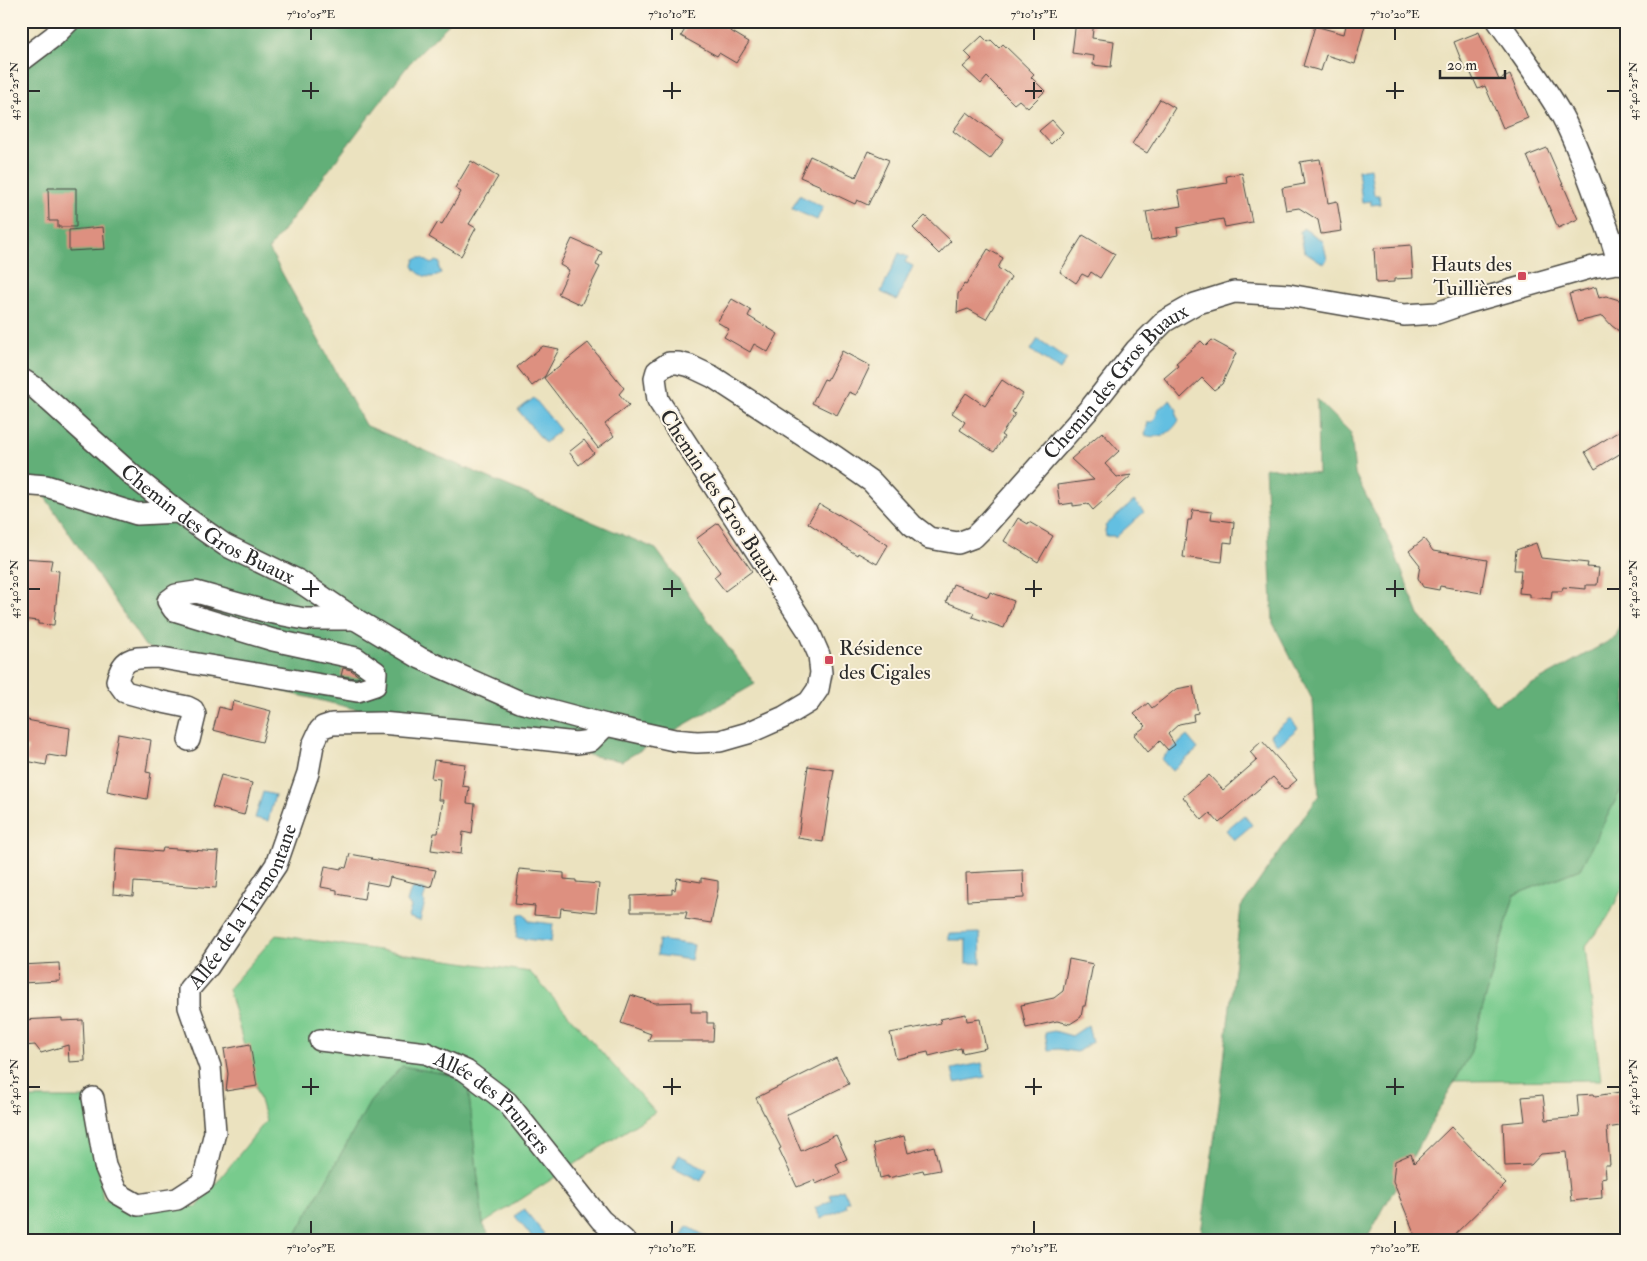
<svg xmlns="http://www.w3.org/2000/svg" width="1647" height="1261" font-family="'IM FELL Double Pica',serif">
<rect width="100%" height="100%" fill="#fcf5e5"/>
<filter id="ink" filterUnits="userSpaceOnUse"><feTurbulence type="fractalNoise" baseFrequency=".02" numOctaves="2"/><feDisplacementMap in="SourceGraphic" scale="10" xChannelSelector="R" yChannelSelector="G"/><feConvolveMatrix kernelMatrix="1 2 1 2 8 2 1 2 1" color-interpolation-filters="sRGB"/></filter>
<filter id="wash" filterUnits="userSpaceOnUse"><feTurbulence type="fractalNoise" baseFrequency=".0096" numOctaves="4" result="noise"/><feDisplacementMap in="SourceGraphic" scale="20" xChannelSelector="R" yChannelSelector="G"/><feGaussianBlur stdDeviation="1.12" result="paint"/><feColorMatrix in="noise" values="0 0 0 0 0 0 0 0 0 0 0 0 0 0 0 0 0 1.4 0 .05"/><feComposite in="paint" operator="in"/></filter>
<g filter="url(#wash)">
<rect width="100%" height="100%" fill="#ebe2bf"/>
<g fill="#78cb8d" stroke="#527b5c">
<polygon points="1626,780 1626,880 1609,916 1585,947 1601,1080 1455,1081 1470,1054 1514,895 1580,869"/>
<polygon points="276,935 530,972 655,1112 483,1224 467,1078 402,1066 370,1102 295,1236 257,1240 26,1240 21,1238 21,1098 88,1098 103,1199 197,1207 266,1121 228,989"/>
</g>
<g fill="#62af78" stroke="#466d52">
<polygon points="74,21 452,21 409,64 269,249 365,425 656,549 755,684 622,761 432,728 197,670 145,646 41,491 21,490 21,56"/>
<polygon points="1317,399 1351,433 1355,474 1392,546 1419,615 1495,705 1616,637 1626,601 1626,780 1580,869 1514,895 1470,1054 1366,1240 1200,1240 1219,1105 1241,907 1319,795 1313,701 1273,623 1265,467 1318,474"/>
<polygon points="402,1066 467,1078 483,1224 492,1240 257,1240 295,1236 370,1102"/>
</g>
<g fill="#63bfe1" stroke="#477586">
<polygon points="1370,168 1374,195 1379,195 1380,204 1371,205 1371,201 1362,202 1358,170"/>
<polygon points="799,195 823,207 817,220 792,209"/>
<polygon points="1303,228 1323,241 1327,259 1324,264 1304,251 1300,232"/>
<polygon points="899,253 908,257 905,262 913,266 897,300 881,292"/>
<path d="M419 258H423L431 264 436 261 440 263 439 268 441 273C431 281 418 276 413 266L415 259Z"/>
<polygon points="1038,339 1067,359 1060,370 1031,350"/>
<polygon points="534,398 560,430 545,443 518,410"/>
<path d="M1170 400 1177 410 1176 415 1179 420C1172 433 1159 440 1145 435L1148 422C1155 423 1157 416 1157 410Z"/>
<polygon points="1134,501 1144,512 1115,538 1114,536 1106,536 1105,531 1106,528 1105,526"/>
<polygon points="1290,718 1298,728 1278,745 1270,735"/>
<polygon points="1187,736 1198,749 1172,771 1161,759"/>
<polygon points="263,792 275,795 268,821 255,818"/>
<polygon points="1244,815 1252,825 1234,840 1226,830"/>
<polygon points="415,888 426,891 423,900 425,902 420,921 408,917 411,907 407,902 411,889"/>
<polygon points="519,914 524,914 529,921 553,924 551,942 516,938"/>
<polygon points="980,933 981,963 966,963 966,940 949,940 949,934"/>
<polygon points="659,940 694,945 691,960 657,955"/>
<polygon points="1088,1025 1092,1042 1077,1052 1058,1049 1048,1050 1045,1033 1054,1031 1072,1036"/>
<polygon points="982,1063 985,1077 955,1083 952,1069"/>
<polygon points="679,1155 707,1169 701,1181 673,1167"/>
<polygon points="843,1189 849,1201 845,1203 846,1207 821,1219 815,1208 832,1200 830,1195"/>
<polygon points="524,1209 544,1234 537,1240 534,1240 515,1216"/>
<polygon points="687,1226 711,1239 711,1240 686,1240 681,1237"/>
</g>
<g id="blocks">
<g fill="#dd9080">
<polygon points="690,21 728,21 724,27 749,42 736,63 719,53 717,56 681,36"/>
<polygon points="1076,21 1094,21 1092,38 1114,41 1111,67 1093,65 1094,56 1072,53"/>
<polygon points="1347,21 1366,21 1355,64 1326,55 1321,71 1303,66 1315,26 1344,34"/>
<polygon points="1479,32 1499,80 1510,75 1528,118 1503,128 1485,86 1478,89 1469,69 1465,70 1454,42"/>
<polygon points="982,36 988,42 991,40 999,48 1003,44 1034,74 1031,77 1045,91 1028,108 1019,100 1014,104 987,77 981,84 963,67 972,59 965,52"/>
<polygon points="1160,99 1175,108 1147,153 1132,144"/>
<polygon points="967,112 1004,140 990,159 953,131"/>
<polygon points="1052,120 1063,132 1051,144 1039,131"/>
<polygon points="1547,148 1578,219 1558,228 1527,156"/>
<polygon points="868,151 889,160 868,205 857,200 855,204 821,188 821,186 800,177 810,156 856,177"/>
<polygon points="1320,159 1328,203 1337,201 1342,231 1321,234 1318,220 1299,208 1286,210 1282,188 1304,184 1300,162"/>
<polygon points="471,161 498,177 469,224 476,228 461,256 429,237 438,222 442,224 461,192 455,188"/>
<polygon points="1242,173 1252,222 1225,227 1223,219 1200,223 1177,228 1178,235 1151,240 1146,212 1181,206 1178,191 1227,183 1226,176"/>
<polygon points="48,188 76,188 76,227 58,227 58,221 49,221"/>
<polygon points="925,216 951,241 939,254 913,228"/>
<polygon points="103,227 105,249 69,251 69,230"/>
<polygon points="1083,235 1115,254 1100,278 1091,272 1088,277 1082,274 1076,283 1060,272"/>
<polygon points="572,239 602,252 596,265 600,267 581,305 558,294 569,270 560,265"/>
<polygon points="1411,245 1413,278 1394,279 1394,282 1376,283 1374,248"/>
<polygon points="988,249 1003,258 998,268 1011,277 986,319 968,309 957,313 958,294 964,284 966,285"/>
<polygon points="1596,287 1599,298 1606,296 1626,302 1626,336 1612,326 1603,316 1577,322 1569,294"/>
<polygon points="732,299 751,310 748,316 778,334 768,352 754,344 750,352 724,337 729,329 717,322"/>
<polygon points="1212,340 1236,353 1222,384 1214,390 1202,378 1181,398 1164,378 1178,366 1176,363 1201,341 1206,346"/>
<polygon points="588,343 624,388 619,394 629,405 605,424 614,436 598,448 544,378"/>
<polygon points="543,346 559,349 545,376 532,386 517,367"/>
<polygon points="842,351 870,366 856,395 849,392 837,415 812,403 824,379 827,380"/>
<polygon points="1002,380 1023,394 1012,412 1015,414 1001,435 1004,437 994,452 960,430 965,422 952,413 966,393 985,406"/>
<polygon points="1626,427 1626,450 1595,469 1585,452"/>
<polygon points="1102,432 1119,451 1105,464 1117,477 1132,475 1093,510 1088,504 1073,506 1073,503 1060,505 1057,485 1094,480 1071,459"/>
<polygon points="584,440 594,453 579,465 569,452"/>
<polygon points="819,504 838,515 838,514 888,545 877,564 858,553 857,555 808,523"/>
<polygon points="1193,510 1212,512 1211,519 1234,522 1232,543 1224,542 1222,562 1183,557 1188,520 1191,520"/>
<polygon points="1018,518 1028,524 1029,522 1053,536 1038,562 1004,541"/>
<polygon points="718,523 752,571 725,591 714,577 720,572 696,539"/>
<polygon points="1424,539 1433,551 1487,560 1481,593 1440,586 1439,590 1423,587 1418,578 1420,565 1409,551"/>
<polygon points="1536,543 1541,558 1588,563 1587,567 1599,568 1597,585 1586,585 1586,589 1563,587 1562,591 1552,591 1551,599 1530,597 1530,594 1519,593 1521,570 1514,570 1516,550"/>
<polygon points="21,558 52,560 50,570 59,571 54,625 38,624 38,621 21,619"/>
<polygon points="953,584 988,597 990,592 1014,601 1004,628 972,617 974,613 946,602"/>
<polygon points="343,668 351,670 360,677 356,678 341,676"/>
<polygon points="1193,686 1198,713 1193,714 1194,721 1179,724 1168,734 1175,745 1168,750 1160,741 1148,752 1134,735 1146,726 1134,714 1148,703 1152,708 1176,689"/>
<polygon points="233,701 271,711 262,742 213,730 219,707 231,710"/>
<polygon points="21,719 70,728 67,758 48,755 46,765 26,761 28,747 21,746"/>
<polygon points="118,734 151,740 146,772 151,773 147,799 107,791"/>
<polygon points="1262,741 1297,780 1285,790 1273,777 1219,823 1210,813 1202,820 1183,797 1209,775 1223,790 1257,760 1250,752"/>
<polygon points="434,760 465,764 462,786 469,787 467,803 475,804 472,834 463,832 461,854 431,850 434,833 438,833 443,800 438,800 440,779 431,778"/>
<polygon points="808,766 834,770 823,842 798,838"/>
<polygon points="221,775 252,783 244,815 212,807"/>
<polygon points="116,848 162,852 163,848 219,852 216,888 134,882 133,896 113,894"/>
<polygon points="350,854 372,858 371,859 436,870 431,887 390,877 388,886 367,882 364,899 337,894 337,890 321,887 325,866 341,869 341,867 346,868"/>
<polygon points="519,869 564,873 564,879 576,880 576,882 599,884 596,912 561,908 560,917 534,915 535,906 515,904"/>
<polygon points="1023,870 1024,898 967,901 966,873"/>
<polygon points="677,878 701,882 701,878 718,881 718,889 711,923 685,919 687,912 631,912 631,896 672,894 672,889 675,890"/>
<polygon points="1069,959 1093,964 1085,1006 1083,1006 1081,1017 1070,1024 1057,1021 1026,1028 1021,1005 1054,998 1063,991"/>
<polygon points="59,963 60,981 21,983 21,965"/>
<polygon points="631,995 655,1003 691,1002 691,1012 707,1012 707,1023 714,1023 713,1041 648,1041 651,1034 621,1023"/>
<polygon points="966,1014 967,1021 980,1019 986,1048 962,1053 961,1048 929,1056 928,1052 896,1059 890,1033 941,1023 940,1019"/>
<polygon points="62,1018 62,1021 83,1020 85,1061 69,1062 68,1045 41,1053 35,1045 24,1046 24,1044 21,1044 22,1020"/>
<polygon points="250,1044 257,1086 226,1091 228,1074 224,1049"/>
<polygon points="836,1058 849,1084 786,1115 801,1151 836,1135 847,1159 836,1164 840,1173 816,1184 814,1180 797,1187 779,1149 781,1148 756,1098"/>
<polygon points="1626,1091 1626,1125 1607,1128 1610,1165 1605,1165 1606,1177 1601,1178 1602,1198 1571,1201 1566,1152 1541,1154 1531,1165 1505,1166 1503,1123 1525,1121 1522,1097 1543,1095 1546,1120 1579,1117 1577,1095 1594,1094 1595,1096"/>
<polygon points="1451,1127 1506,1184 1449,1240 1417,1240 1393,1181 1395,1161 1411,1154 1414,1163"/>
<polygon points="904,1136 908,1153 934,1146 940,1170 924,1173 923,1170 888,1178 888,1176 880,1178 873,1144"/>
</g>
</g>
</g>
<g filter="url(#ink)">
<use href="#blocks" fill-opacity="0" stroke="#484641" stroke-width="1"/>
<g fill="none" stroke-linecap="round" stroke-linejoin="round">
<defs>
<g id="street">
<path d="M1498 21C1520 53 1543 83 1562 116 1576 142 1586 171 1596 198 1604 219 1613 240 1618 263"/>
<polyline points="21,61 54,36 69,21"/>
<path id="s1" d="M21 379 34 387 134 477 178 512 225 545 299 581 355 619 420 658 520 702 606 725 674 740 697 742 720 741 748 733 784 717 809 702 818 689 821 673 819 655 809 632 658 400 655 378 657 371 669 363H678L690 366 713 377 836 457 872 482 912 525 929 538 958 543 974 537 988 523 1092 406 1136 350 1165 321 1195 304 1234 292 1289 295 1404 315 1437 313 1466 303 1593 267 1618 263 1626 264"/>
<polyline points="21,484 46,486 137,514 178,512"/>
<path d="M189 740 195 715 193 710 187 707 158 701 125 692 117 681C123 656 133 658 156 657L357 691 375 685 376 672 356 658 273 640 174 610 168 601 176 595 196 592 268 612 305 619H355"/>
<path id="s2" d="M320 1040 426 1053 466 1071 507 1102 601 1220 624 1240"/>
<path id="s3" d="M93 1098 105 1166 117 1193 138 1205 177 1199 203 1182 215 1132 210 1067 189 1007V989L208 967 276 865 308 773 313 745 320 730 323 727 332 724 381 723 469 731 576 743 590 741 606 725"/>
</g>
</defs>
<use href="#street" stroke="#484641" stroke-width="24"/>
<use href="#street" stroke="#fff" stroke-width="21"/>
</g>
</g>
<path fill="none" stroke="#2b2b2b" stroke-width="2" d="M311 28V40M672 28V40M1034 28V40M1395 28V40M311 82V99M672 82V99M1034 82V99M1395 82V99M28 91H40M302 91H319M663 91H681M1025 91H1042M1386 91H1404M1607 91H1620M311 580V597M672 580V597M1034 580V597M1395 580V597M28 589H40M302 589H319M663 589H681M1025 589H1042M1386 589H1404M1607 589H1620M311 1078V1095M672 1078V1095M1034 1078V1095M1395 1078V1095M28 1087H40M302 1087H319M663 1087H681M1025 1087H1042M1386 1087H1404M1607 1087H1620M311 1221V1234M672 1221V1234M1034 1221V1234M1395 1221V1234"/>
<g fill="#d1495b" stroke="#fcf5e5" stroke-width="2">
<rect x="1517" y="271" width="10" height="10" rx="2.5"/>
<rect x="824" y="655" width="10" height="10" rx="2.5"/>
</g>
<g text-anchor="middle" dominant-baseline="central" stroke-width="4" stroke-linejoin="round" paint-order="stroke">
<g font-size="21" fill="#2b2b2b" stroke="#fcf5e5" text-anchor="end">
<text x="1512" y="264">Hauts des<tspan x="1512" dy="24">Tuillières</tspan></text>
<text x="839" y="648" text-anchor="start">Résidence<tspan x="839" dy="24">des Cigales</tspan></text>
</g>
<g font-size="21" fill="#2b2b2b" stroke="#fcf5e5">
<text stroke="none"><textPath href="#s1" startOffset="1872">Chemin des Gros Buaux</textPath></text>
<text transform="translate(720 497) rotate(57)">Chemin des Gros Buaux</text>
<text stroke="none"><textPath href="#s1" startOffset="238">Chemin des Gros Buaux</textPath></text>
<text stroke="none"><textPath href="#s3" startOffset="491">Allée de la Tramontane</textPath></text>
<text stroke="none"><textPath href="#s2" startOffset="191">Allée des Pruniers</textPath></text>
</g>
</g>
<rect width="1647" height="1261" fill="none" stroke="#fcf5e5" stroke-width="55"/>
<path d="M1440 70v8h65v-8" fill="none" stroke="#2b2b2b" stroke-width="2.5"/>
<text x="1447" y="70" font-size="15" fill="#2b2b2b" stroke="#fcf5e5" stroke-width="4" paint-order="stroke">20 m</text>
<rect x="28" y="28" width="1592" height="1206" fill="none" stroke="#2b2b2b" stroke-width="2"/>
<g font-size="12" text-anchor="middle" fill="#2b2b2b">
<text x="311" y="18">7°10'05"E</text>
<text x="672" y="18">7°10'10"E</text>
<text x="1034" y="18">7°10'15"E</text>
<text x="1395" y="18">7°10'20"E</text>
<text transform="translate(14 91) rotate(-90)" y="4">43°40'25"N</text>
<text transform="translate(1633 91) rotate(-90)" y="4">43°40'25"N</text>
<text transform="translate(14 589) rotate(-90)" y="4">43°40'20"N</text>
<text transform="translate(1633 589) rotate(-90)" y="4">43°40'20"N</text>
<text transform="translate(14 1087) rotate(-90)" y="4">43°40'15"N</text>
<text transform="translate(1633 1087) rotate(-90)" y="4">43°40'15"N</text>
<text x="311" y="1252">7°10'05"E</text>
<text x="672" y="1252">7°10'10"E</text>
<text x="1034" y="1252">7°10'15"E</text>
<text x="1395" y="1252">7°10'20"E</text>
</g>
</svg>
